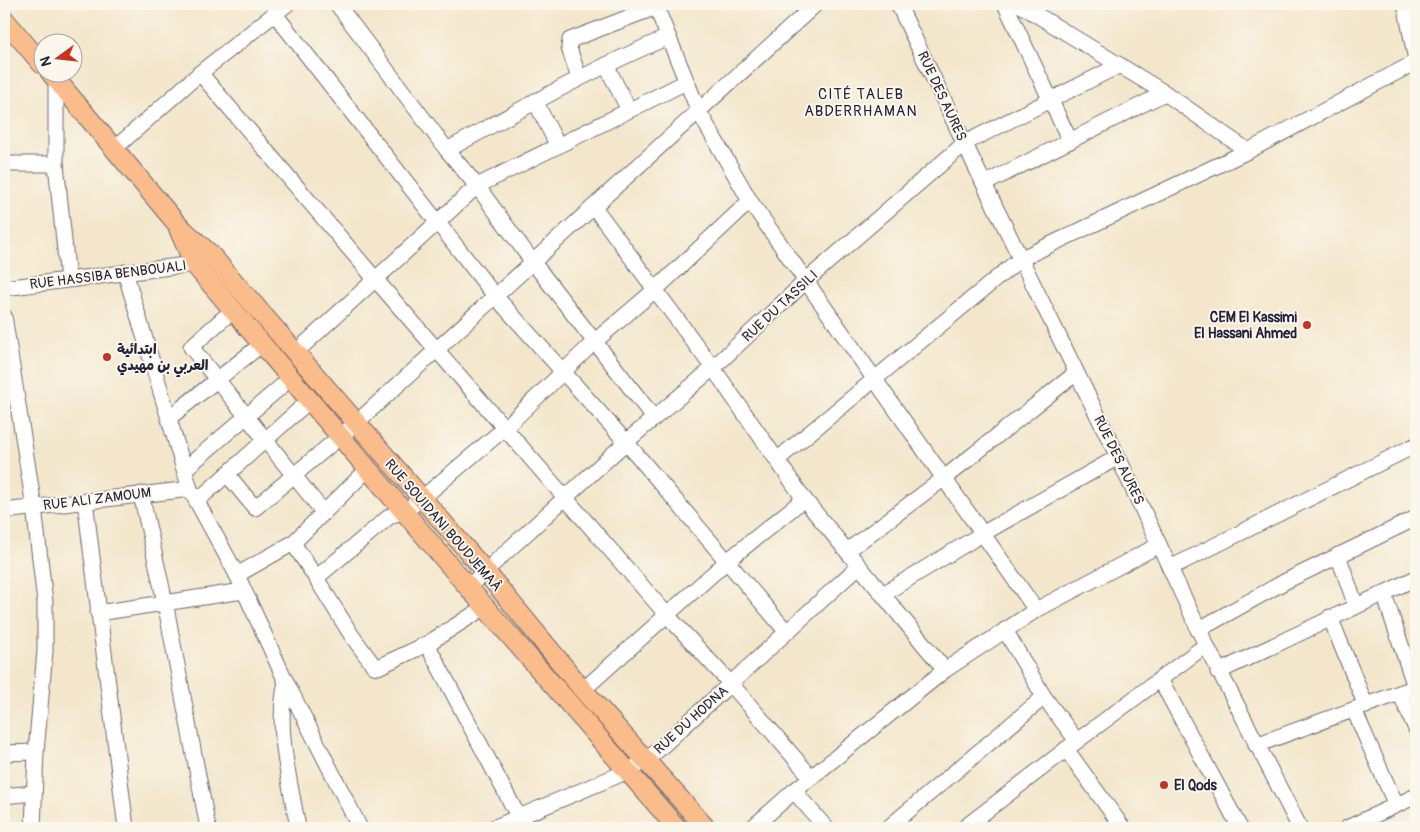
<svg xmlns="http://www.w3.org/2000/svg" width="1420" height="832" font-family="Pangolin,'Playpen Sans Arabic',sans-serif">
<rect width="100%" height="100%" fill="#fbf7ec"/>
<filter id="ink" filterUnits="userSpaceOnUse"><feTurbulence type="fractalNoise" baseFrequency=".02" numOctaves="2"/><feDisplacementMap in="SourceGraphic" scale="10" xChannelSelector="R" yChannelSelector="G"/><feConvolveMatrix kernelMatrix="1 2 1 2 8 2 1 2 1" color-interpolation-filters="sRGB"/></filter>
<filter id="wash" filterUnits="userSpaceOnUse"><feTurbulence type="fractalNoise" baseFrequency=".0096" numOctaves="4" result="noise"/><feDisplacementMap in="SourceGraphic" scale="20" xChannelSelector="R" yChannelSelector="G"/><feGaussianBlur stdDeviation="1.12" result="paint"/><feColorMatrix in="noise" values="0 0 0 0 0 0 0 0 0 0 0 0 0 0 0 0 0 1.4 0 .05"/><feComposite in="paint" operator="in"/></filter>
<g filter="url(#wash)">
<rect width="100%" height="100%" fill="#f3e6cb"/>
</g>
<g filter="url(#ink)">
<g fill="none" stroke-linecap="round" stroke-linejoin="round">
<defs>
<g id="minor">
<polyline points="337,4 447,150 477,186 532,261 654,418"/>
<polyline points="655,4 699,112 750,201 1036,610"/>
<polyline points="898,4 984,184 1118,457 1206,645 1077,741 964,828"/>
<polyline points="1005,4 1070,141"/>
<polyline points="1019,4 1165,93 1248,151"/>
<polyline points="1405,4 1416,60"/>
<polyline points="275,14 495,296 626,442 786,631"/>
<polyline points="606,65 629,110"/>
<polyline points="200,73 376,280 667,615 731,684 811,777"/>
<polyline points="579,78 569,48 570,40 656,7"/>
<polyline points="56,80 56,164 68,279"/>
<polyline points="535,101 558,146"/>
<polyline points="113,150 200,73 287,4"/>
<path d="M447 150C520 110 592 69 668 37"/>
<polyline points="4,164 56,164"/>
<polyline points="984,184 1165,93"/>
<polyline points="594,207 713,368 804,499 945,670"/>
<polyline points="125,272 190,489 237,575 286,682 360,828"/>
<polyline points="4,288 194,264 202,259"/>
<polyline points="233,310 191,347 324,513"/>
<polyline points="4,316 34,507 45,602 45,651 36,752 33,828"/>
<polyline points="295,353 477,186 686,82"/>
<polyline points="169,418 262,344"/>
<polyline points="778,459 1020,259 1248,151 1416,62"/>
<polyline points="185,469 291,378"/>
<polyline points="227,474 255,508 355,424 816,4"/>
<polyline points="141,494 165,602 208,828"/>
<polyline points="85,501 126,828"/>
<polyline points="197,501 310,400"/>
<polyline points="4,511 190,489"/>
<polyline points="293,543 316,578"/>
<polyline points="847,551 943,479 1076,373"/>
<polyline points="1338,555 1356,606"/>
<polyline points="1170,568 1416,445"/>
<polyline points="237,575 293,543 369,468"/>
<polyline points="468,587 626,442 713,368 807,280 965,143 1120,65"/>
<polyline points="883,594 982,534 1118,457"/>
<polyline points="1384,594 1415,687"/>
<polyline points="485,607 427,644 378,667 374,666 352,636 316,578 390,516 405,511 421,499 505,428 594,342 655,290 750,201"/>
<polyline points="98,613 243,591"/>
<polyline points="1330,617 1366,706"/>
<polyline points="1005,630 1044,697 1077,741"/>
<polyline points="1198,630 1286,581 1416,518"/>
<polyline points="427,644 518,816"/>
<polyline points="1206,645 1300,828"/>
<polyline points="1218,672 1416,578"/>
<polyline points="1160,679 1240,828"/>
<path d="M286 682C275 730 290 780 298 828"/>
<polyline points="583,690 726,562 804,499"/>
<polyline points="1400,693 1416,729"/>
<polyline points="1354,710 1396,805"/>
<polyline points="1256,745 1416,687"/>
<polyline points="1066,749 1123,828"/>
<polyline points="4,753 36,752"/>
<polyline points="794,791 826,828"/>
<polyline points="4,796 33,793"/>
<polyline points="493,828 628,771 647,760 859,566"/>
<polyline points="752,828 794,791 945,670 1036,610 1159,545"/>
<polyline points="888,828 1044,697"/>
<polyline points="1347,828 1416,796"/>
</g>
<g id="major">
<polyline points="4,19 42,64"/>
<polyline points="50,72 177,224 210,254 485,571 583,690 706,828"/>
<polyline points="179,230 194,264 485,607 677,828"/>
</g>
</defs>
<use href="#minor" stroke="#6b676d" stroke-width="17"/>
<use href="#major" stroke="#6b676d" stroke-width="21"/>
<use href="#minor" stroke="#fff" stroke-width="15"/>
<use href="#major" stroke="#fabc8b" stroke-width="19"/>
</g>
</g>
<g fill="#c8321e" stroke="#fbf7ec" stroke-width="2">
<circle cx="1307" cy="325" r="5"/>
<circle cx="107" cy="357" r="5"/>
<circle cx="1164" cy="785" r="5"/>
</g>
<g text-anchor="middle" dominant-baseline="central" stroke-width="4" stroke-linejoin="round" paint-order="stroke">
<g font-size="14" fill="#22223b" stroke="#fbf7ec">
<text transform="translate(942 96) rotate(65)">RUE DES AURES</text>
<text transform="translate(108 275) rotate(-7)">RUE HASSIBA BENBOUALI</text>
<text transform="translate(780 306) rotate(-43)">RUE DU TASSILI</text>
<text transform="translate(1119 460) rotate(64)">RUE DES AURES</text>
<text transform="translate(97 499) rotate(-7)">RUE ALI ZAMOUM</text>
<text transform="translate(443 525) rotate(49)">RUE SOUIDANI BOUDJEMAÂ</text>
<text transform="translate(691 720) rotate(-42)">RUE DU HODNA</text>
</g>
<g font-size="14" font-weight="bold" fill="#22223b" stroke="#fbf7ec" text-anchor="start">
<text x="1297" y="317" text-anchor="end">CEM El Kassimi<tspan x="1297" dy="16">El Hassani Ahmed</tspan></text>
<text x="117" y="349">ابتدائية<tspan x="117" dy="16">العربي بن مهيدي</tspan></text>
<text x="1174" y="785">El Qods</text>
</g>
<g font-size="15" letter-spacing="1" fill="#22223b" stroke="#fbf7ec">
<text x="861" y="94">CITÉ TALEB<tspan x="861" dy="17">ABDERRHAMAN</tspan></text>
</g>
</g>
<rect width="1420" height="832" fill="none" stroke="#fbf7ec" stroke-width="20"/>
<g transform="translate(58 58) rotate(255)"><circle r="24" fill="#fbf7ec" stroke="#a4a2a5"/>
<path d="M0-4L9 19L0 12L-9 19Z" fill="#c8321e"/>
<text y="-8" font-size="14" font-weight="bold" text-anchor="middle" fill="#22223b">N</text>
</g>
</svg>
